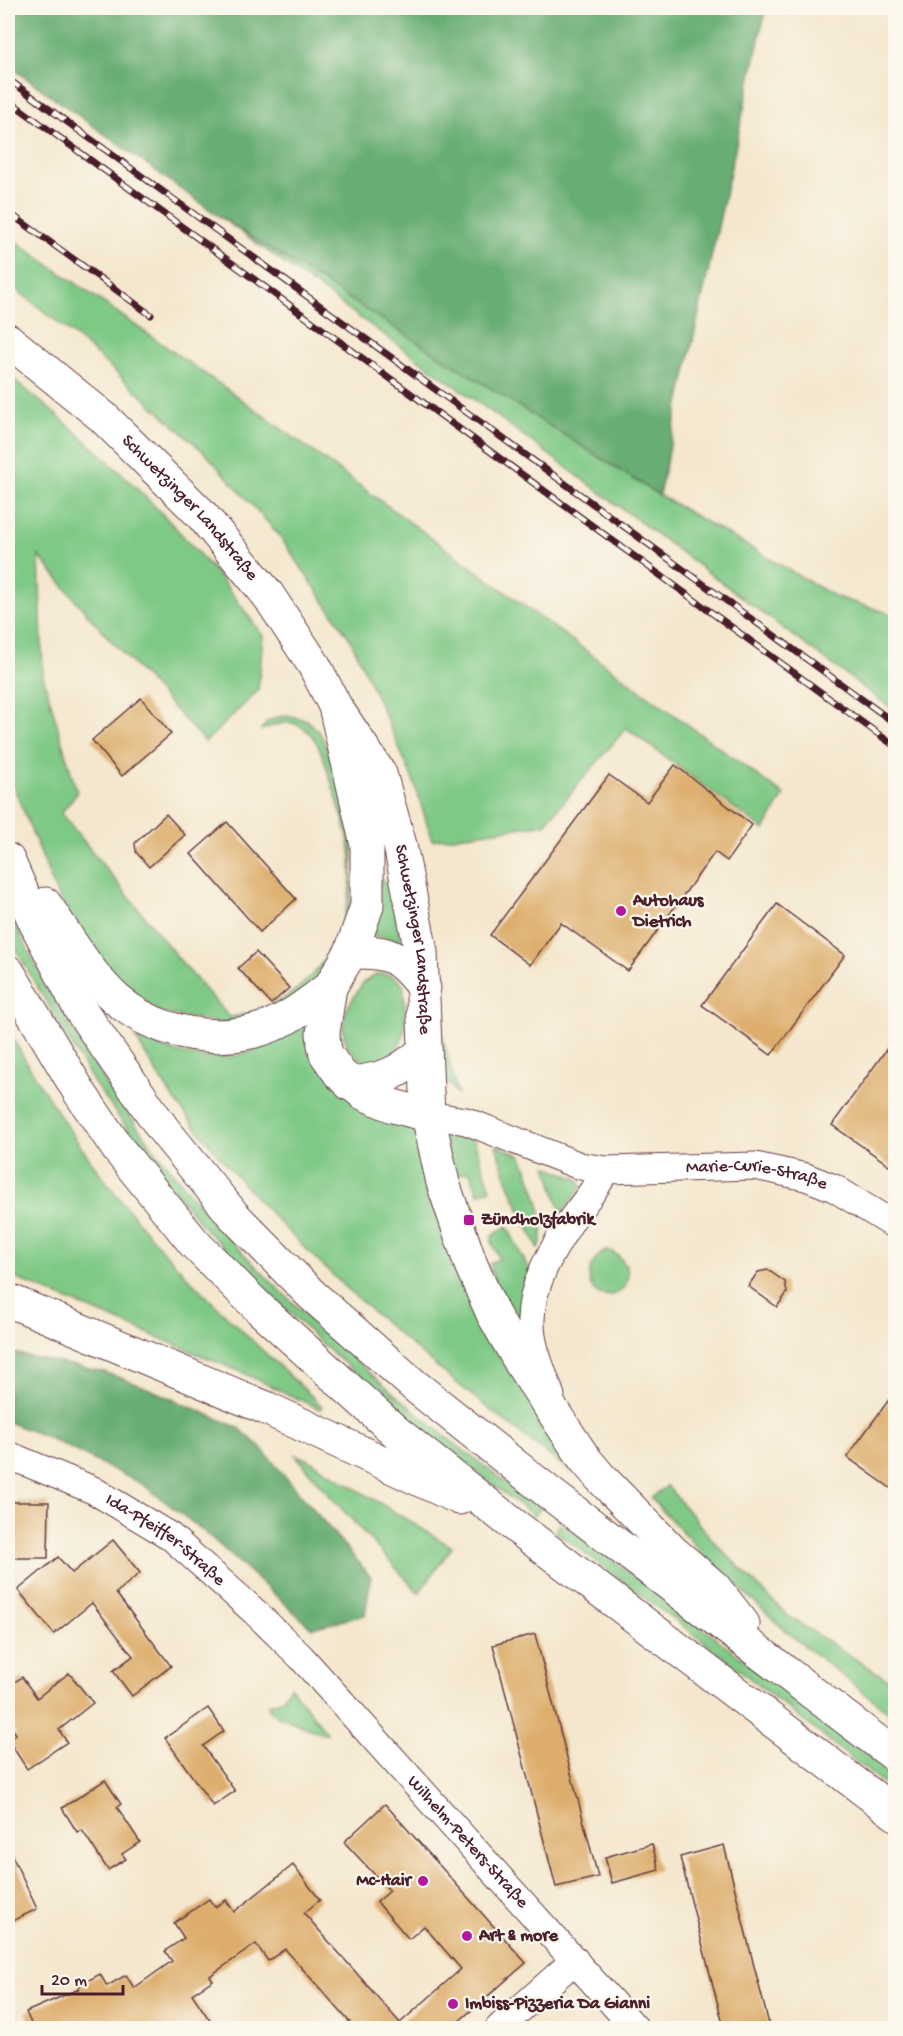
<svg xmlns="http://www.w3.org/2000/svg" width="903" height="2036" font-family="'Gochi Hand',sans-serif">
<rect width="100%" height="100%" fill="#fbf7ec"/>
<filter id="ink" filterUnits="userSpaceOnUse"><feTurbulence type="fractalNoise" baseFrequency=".0167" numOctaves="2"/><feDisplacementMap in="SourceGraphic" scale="12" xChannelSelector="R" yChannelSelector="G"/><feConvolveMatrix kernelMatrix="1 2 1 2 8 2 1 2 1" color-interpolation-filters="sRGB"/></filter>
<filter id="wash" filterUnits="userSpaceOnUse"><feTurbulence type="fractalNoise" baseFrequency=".008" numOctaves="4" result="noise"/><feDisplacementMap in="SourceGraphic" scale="24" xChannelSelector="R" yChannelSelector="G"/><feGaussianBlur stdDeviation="1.35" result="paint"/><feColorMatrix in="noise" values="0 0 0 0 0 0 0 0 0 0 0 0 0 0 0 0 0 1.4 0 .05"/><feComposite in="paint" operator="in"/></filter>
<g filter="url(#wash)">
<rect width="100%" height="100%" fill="#f4e7ce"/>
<g fill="#7fc986" stroke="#647458" stroke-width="1.5">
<polygon points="220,217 659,495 836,597 895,615 895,711 497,416"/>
<polygon points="8,236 238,397 784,795 764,830 626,728 545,824 432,840 414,782 380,704 350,639 279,535 206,454 79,339 8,283"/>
<path d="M8 375C82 434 152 498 213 570 231 591 247 614 263 636L258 691 205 742 93 621 39 556 43 676 77 793 61 813 178 958 229 1017C308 1008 354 937 351 861 350 834 339 807 331 781 324 761 318 728 292 723 282 721 271 727 261 730L268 721 278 717 289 716 307 720 320 733 332 761 354 830 350 925 320 979 283 1009 225 1024 161 1013 108 976 57 894 8 772Z"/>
<path d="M384 880 390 885 403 947C393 938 387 936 374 937L373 915 379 883Z"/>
<path d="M8 909C53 1006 111 1097 179 1180 253 1272 342 1351 433 1426 467 1455 505 1481 541 1508L534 1516 423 1431 321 1343 207 1231 163 1177 94 1083 20 957 8 932Z"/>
<path d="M377 974 391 975 403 984C405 1003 408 1027 400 1044 379 1087 321 1048 352 1000 360 987 363 981 377 974Z"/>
<polygon points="436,1013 458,1095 440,1072"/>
<path d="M309 1018 314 1035 418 1121 579 1462 571 1472C426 1363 279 1242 171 1095 158 1077 147 1056 135 1037 165 1050 195 1060 228 1057 237 1056 247 1052 256 1049L265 1036Z"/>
<path d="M8 1030C52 1109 104 1185 165 1253 214 1307 269 1356 322 1406L320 1409 241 1372 8 1275Z"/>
<polygon points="441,1127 472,1135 491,1189 478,1194 470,1172 458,1174 451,1162"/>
<path d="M496 1145 522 1156C532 1185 550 1219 539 1249 522 1215 506 1182 496 1145Z"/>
<polygon points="547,1166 578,1179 582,1187 561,1213"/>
<polygon points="507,1226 531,1274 520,1328 499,1300 490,1263 499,1259 492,1242 492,1236"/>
<path d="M608 1250C639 1263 630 1299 604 1295 581 1291 587 1258 608 1250Z"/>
<polygon points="296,1455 307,1459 452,1547 419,1593 321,1486"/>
<polygon points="667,1486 715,1543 789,1617 895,1684 895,1717 788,1633 703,1554 651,1498"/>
<polygon points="560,1523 637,1578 890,1771 895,1776 895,1793 703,1641 555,1531"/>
<polygon points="290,1686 327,1733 322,1734 271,1713 268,1705 282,1699"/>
</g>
<g fill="#67ad73" stroke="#58664f" stroke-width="1.5">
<polygon points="8,8 766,8 659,495 220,217 8,65"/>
<polygon points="8,1352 104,1372 140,1385 239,1428 260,1447 371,1577 365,1615 312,1628 207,1534 142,1484 47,1437 8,1422"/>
</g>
<g id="blocks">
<g fill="#ddad6c">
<polygon points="141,698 171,734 122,776 92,740"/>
<polygon points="675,765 752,825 727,861 715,852 628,971 561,923 530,965 490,935 609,775 647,802"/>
<polygon points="166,814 185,835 149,867 136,852 135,843"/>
<polygon points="227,822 296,899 260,932 191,854"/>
<polygon points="777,904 845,955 771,1055 702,1005"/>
<polygon points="256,952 289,988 271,1004 238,968"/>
<polygon points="896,1036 896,1170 832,1125"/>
<polygon points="768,1270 785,1282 787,1293 777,1307 748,1286 758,1272"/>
<polygon points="896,1390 896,1492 847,1457"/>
<polygon points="8,1502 49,1502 48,1558 8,1558"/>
<polygon points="113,1540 140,1573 116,1593 171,1666 132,1696 113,1671 133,1656 92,1603 54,1634 18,1590 58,1557 72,1573"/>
<polygon points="535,1634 598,1877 556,1887 493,1645"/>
<polygon points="69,1673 93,1703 59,1730 67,1742 27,1769 8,1740 16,1734 8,1722 8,1687 22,1677 37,1698"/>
<polygon points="208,1708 224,1731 203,1746 235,1791 213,1806 165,1738"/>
<polygon points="105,1780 121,1804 117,1807 140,1842 122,1854 126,1859 108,1870 82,1830 77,1832 62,1808"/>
<polygon points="385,1804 526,1963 451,2028 355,2028 285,1949 268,1961 256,1944 210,1976 213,1980 192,1994 215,2028 33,2028 26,2012 79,1989 78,1986 100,1974 107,1986 126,1975 134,1988 172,1961 165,1951 184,1938 174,1923 209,1899 215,1907 226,1900 234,1912 293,1865 320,1900 304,1913 400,2023 461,1969 424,1926 409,1939 377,1902 390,1891 344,1842"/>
<polygon points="652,1844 659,1870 612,1883 605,1857"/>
<polygon points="724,1845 754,1966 770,2028 724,2028 695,1916 680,1857"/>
<polygon points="8,1847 37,1909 8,1923"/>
</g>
</g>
</g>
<g filter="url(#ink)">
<use href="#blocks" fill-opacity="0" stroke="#643d43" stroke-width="1.5"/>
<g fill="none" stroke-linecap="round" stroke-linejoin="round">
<defs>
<g id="minor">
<path id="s1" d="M428 1115 466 1121 580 1166 606 1170 755 1166 806 1177 834 1188 896 1226"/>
<path d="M551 1396C543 1372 530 1346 531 1320 531 1283 553 1249 572 1219 584 1202 597 1188 606 1170"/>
<path id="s2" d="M8 1455 93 1490 170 1536 255 1612 301 1657 635 2028"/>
<polyline points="499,2028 575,1960"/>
</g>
<g id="major">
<path id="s3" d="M8 340 103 417 201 514 268 595 314 665 335 706 380 774 400 845 421 952 428 1115 393 1106 363 1093 340 1074 326 1054 324 1045 323 1033 330 987 351 952 367 906V845L335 706"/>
<path d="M351 952C392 951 399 957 424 988"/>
<path d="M350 1084C386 1078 396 1075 424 1051"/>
</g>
<g id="highway">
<polyline points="8,860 35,922 80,1009 163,1129 234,1216 312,1295 415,1386 552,1495 896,1756"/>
<path d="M45 904C66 934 89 975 116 999 153 1031 208 1043 255 1031 283 1024 307 1005 330 987"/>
<polyline points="8,972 80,1093 118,1149 195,1244 260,1309 396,1432 510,1522 896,1814"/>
<polyline points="428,1115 443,1183 471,1265 493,1314 522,1365 584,1458 600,1477 672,1551 714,1587 743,1624"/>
<polyline points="8,1300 266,1408 459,1498"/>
</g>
</defs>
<use href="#minor" stroke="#643d43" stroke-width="29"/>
<use href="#major" stroke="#643d43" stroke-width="35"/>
<use href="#highway" stroke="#643d43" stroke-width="35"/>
<use href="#minor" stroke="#fff" stroke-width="27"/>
<use href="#major" stroke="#fff" stroke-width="33"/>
<use href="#highway" stroke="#fff" stroke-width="33"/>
<defs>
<g id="rail">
<polyline points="8,79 896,724"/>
<polyline points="8,100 896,747"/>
<polyline points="8,212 151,315"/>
</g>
</defs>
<use href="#rail" stroke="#4a1f2b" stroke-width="7"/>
<use href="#rail" stroke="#fbf7ec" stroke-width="4.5" stroke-dasharray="14" stroke-linecap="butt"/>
</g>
</g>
<g fill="#b5179e" stroke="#fbf7ec" stroke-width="2">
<circle cx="621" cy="911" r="6"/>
<rect x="463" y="1214" width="12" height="12" rx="3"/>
<circle cx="423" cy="1881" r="6"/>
<circle cx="467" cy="1936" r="6"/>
<circle cx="453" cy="2004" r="6"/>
</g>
<g text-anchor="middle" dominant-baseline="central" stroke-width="4.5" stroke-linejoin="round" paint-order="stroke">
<g font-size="18" fill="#4a1f2b" stroke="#fbf7ec">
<text stroke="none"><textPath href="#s3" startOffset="248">Schwetzinger Landstraße</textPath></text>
<text stroke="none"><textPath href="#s3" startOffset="746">Schwetzinger Landstraße</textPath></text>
<text stroke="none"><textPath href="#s1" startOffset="339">Marie-Curie-Straße</textPath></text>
<text stroke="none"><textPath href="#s2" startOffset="180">Ida-Pfeiffer-Straße</textPath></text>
<text stroke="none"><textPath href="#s2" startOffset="609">Wilhelm-Peters-Straße</textPath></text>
</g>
<g font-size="18" font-weight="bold" fill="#4a1f2b" stroke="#fbf7ec" text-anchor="start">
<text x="633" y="901">Autohaus<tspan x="633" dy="21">Dietrich</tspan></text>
<text x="481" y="1220">Zündholzfabrik</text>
<text x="411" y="1881" text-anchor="end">Mc-Hair</text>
<text x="479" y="1936">Art &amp; more</text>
<text x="465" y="2004">Imbiss-Pizzeria Da Gianni</text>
</g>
</g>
<rect width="903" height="2036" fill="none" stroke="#fbf7ec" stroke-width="30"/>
<path d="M42 1985v9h81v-9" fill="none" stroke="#4a1f2b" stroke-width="3"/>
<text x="51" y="1985" font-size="18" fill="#4a1f2b" stroke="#fbf7ec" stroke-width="4.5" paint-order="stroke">20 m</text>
</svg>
